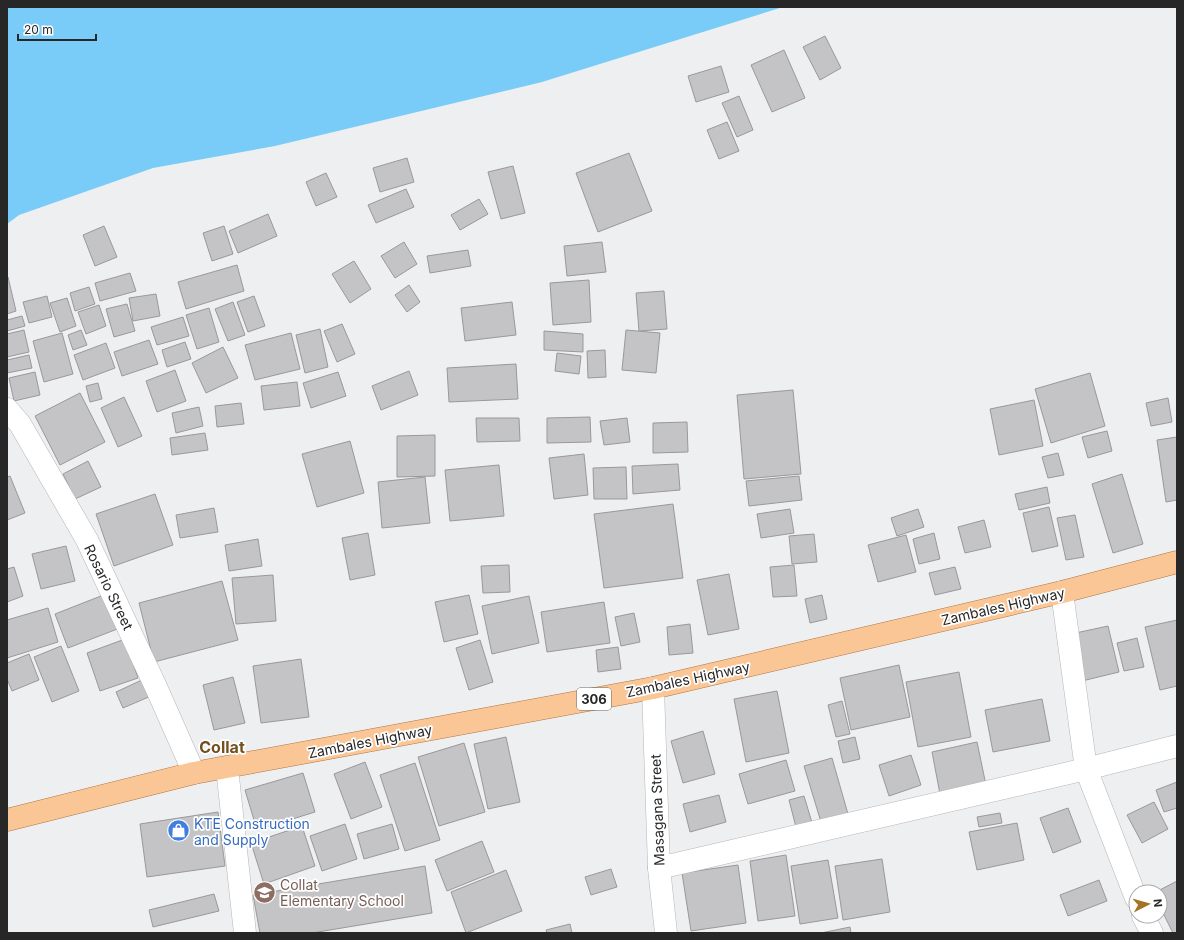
<svg xmlns="http://www.w3.org/2000/svg" width="1184" height="940" font-family="Inter,sans-serif">
<rect width="100%" height="100%" fill="#eeeff1"/>
<polygon fill="#79cbf8" points="7,7 783,7 542,82 275,146 153,168 19,215 7,224"/>
<g fill="#c4c3c5" stroke="#99989a">
<polygon points="825,36 841,68 820,80 803,47"/>
<polygon points="784,50 805,98 772,112 751,65"/>
<polygon points="721,66 729,92 696,102 688,76"/>
<polygon points="739,96 753,130 737,137 722,103"/>
<polygon points="727,122 739,151 719,159 707,130"/>
<polygon points="629,153 652,211 598,232 576,173"/>
<polygon points="407,158 414,182 380,192 373,168"/>
<polygon points="513,166 525,213 501,219 488,172"/>
<polygon points="326,173 337,197 316,206 306,182"/>
<polygon points="406,189 414,207 376,223 368,205"/>
<polygon points="479,199 488,214 460,230 451,215"/>
<polygon points="268,214 277,236 238,253 229,231"/>
<polygon points="104,226 117,257 95,266 83,235"/>
<polygon points="224,226 233,254 212,261 203,233"/>
<polygon points="404,242 417,264 395,278 381,256"/>
<polygon points="602,242 606,272 567,276 564,246"/>
<polygon points="468,250 471,266 430,273 427,256"/>
<polygon points="354,261 371,289 350,303 332,274"/>
<polygon points="237,265 244,291 186,309 178,282"/>
<polygon points="130,273 136,291 100,301 95,283"/>
<polygon points="8,277 16,311 7,314 7,278"/>
<polygon points="589,280 591,322 553,325 550,283"/>
<polygon points="409,285 420,302 407,312 395,295"/>
<polygon points="89,287 95,304 75,311 70,293"/>
<polygon points="664,291 667,329 639,331 636,293"/>
<polygon points="156,294 160,316 133,321 129,298"/>
<polygon points="47,296 52,317 29,323 23,302"/>
<polygon points="254,296 265,326 248,332 237,302"/>
<polygon points="67,298 76,326 60,332 50,303"/>
<polygon points="233,302 245,335 228,341 215,309"/>
<polygon points="512,302 516,335 465,341 461,308"/>
<polygon points="127,304 135,331 114,337 106,309"/>
<polygon points="99,305 106,326 86,334 78,312"/>
<polygon points="209,308 219,342 197,349 186,315"/>
<polygon points="22,316 25,326 7,331 7,320"/>
<polygon points="183,317 189,336 157,345 151,327"/>
<polygon points="342,324 355,354 337,362 324,331"/>
<polygon points="320,329 328,367 305,373 296,335"/>
<polygon points="24,330 29,352 7,357 7,334"/>
<polygon points="81,330 87,345 73,350 68,335"/>
<polygon points="626,330 660,333 656,373 622,370"/>
<polygon points="544,331 583,334 583,352 544,350"/>
<polygon points="62,333 73,374 44,382 33,341"/>
<polygon points="291,333 300,369 255,380 245,345"/>
<polygon points="149,340 158,364 122,376 114,352"/>
<polygon points="185,342 191,359 167,367 162,350"/>
<polygon points="106,343 115,368 83,380 74,355"/>
<polygon points="223,347 238,378 206,393 192,363"/>
<polygon points="605,350 606,377 588,378 587,351"/>
<polygon points="557,353 581,356 579,374 555,371"/>
<polygon points="29,355 32,368 7,373 7,360"/>
<polygon points="516,364 518,399 449,402 447,368"/>
<polygon points="175,370 186,401 157,412 146,381"/>
<polygon points="409,371 418,395 381,410 372,386"/>
<polygon points="35,372 40,395 14,401 9,378"/>
<polygon points="338,372 346,396 311,408 303,383"/>
<polygon points="1090,373 1105,426 1051,443 1035,389"/>
<polygon points="297,382 300,406 264,410 261,386"/>
<polygon points="98,383 102,399 90,402 86,386"/>
<polygon points="793,390 801,474 744,479 737,395"/>
<polygon points="80,393 105,442 60,465 35,416"/>
<polygon points="124,397 142,436 118,447 101,408"/>
<polygon points="1168,398 1172,422 1151,426 1146,403"/>
<polygon points="1034,400 1043,446 999,455 990,409"/>
<polygon points="241,403 244,424 217,427 215,406"/>
<polygon points="199,407 203,426 176,433 172,413"/>
<polygon points="590,417 591,442 547,443 547,418"/>
<polygon points="476,418 519,418 520,441 477,442"/>
<polygon points="627,418 630,442 604,445 600,421"/>
<polygon points="687,422 688,452 653,453 653,423"/>
<polygon points="1107,431 1112,451 1088,458 1082,437"/>
<polygon points="205,433 208,450 172,455 170,438"/>
<polygon points="435,435 435,476 397,477 397,436"/>
<polygon points="1177,437 1177,500 1166,502 1157,440"/>
<polygon points="350,441 364,493 317,507 302,454"/>
<polygon points="1058,453 1064,475 1048,478 1042,457"/>
<polygon points="584,454 588,495 554,499 549,458"/>
<polygon points="88,461 101,487 75,499 63,474"/>
<polygon points="678,464 680,490 633,494 632,466"/>
<polygon points="499,465 504,516 450,521 445,470"/>
<polygon points="626,467 627,499 594,499 593,468"/>
<polygon points="1122,474 1143,544 1113,553 1092,484"/>
<polygon points="10,476 25,513 7,520 7,477"/>
<polygon points="799,476 802,500 749,506 746,481"/>
<polygon points="425,477 430,523 382,528 378,482"/>
<polygon points="1047,487 1050,503 1019,510 1015,494"/>
<polygon points="155,494 173,545 114,566 96,514"/>
<polygon points="673,504 683,578 604,588 594,514"/>
<polygon points="1049,507 1058,546 1032,552 1023,513"/>
<polygon points="214,508 218,532 180,538 176,515"/>
<polygon points="790,509 794,533 761,538 757,514"/>
<polygon points="918,509 924,527 897,536 891,518"/>
<polygon points="1075,515 1084,557 1066,560 1057,518"/>
<polygon points="984,520 991,547 965,553 958,527"/>
<polygon points="368,533 375,575 350,580 342,538"/>
<polygon points="934,533 940,559 919,564 913,539"/>
<polygon points="814,534 817,562 792,564 789,536"/>
<polygon points="906,535 916,572 878,582 868,545"/>
<polygon points="258,539 262,566 229,571 225,545"/>
<polygon points="66,546 75,581 41,589 32,554"/>
<polygon points="509,565 510,592 483,593 481,566"/>
<polygon points="794,565 797,596 773,597 770,567"/>
<polygon points="14,567 23,596 7,602 7,569"/>
<polygon points="955,567 961,589 935,595 929,573"/>
<polygon points="729,574 739,629 708,635 697,580"/>
<polygon points="273,575 276,621 236,624 232,578"/>
<polygon points="222,581 238,640 154,662 139,603"/>
<polygon points="106,594 120,628 68,648 55,614"/>
<polygon points="469,595 478,634 444,642 435,602"/>
<polygon points="822,595 827,619 810,623 805,599"/>
<polygon points="529,596 539,643 492,654 482,606"/>
<polygon points="604,602 610,643 547,652 541,612"/>
<polygon points="48,608 58,642 7,658 7,620"/>
<polygon points="634,613 640,642 621,646 615,617"/>
<polygon points="1177,620 1177,686 1160,690 1145,627"/>
<polygon points="690,624 693,653 669,655 667,627"/>
<polygon points="1108,626 1119,672 1082,681 1071,634"/>
<polygon points="1137,638 1144,667 1124,671 1117,643"/>
<polygon points="125,639 138,678 100,691 87,653"/>
<polygon points="480,640 493,682 469,690 456,648"/>
<polygon points="61,646 79,691 52,702 34,657"/>
<polygon points="618,647 621,669 598,672 596,650"/>
<polygon points="29,654 39,680 12,691 7,679 7,663"/>
<polygon points="301,659 309,717 261,723 253,666"/>
<polygon points="899,665 910,717 851,730 840,678"/>
<polygon points="959,672 971,737 918,747 906,682"/>
<polygon points="233,677 245,723 214,730 203,685"/>
<polygon points="144,679 151,696 123,708 116,692"/>
<polygon points="777,691 789,753 746,762 734,699"/>
<polygon points="1042,699 1050,741 993,752 985,710"/>
<polygon points="842,701 850,734 836,737 828,705"/>
<polygon points="703,731 715,774 683,783 671,741"/>
<polygon points="506,737 520,802 488,809 474,744"/>
<polygon points="855,737 860,759 843,763 838,741"/>
<polygon points="977,742 986,785 940,794 932,752"/>
<polygon points="464,743 485,812 439,826 418,757"/>
<polygon points="911,755 921,785 889,796 879,765"/>
<polygon points="832,758 848,814 821,822 804,766"/>
<polygon points="786,760 795,791 748,804 739,774"/>
<polygon points="365,762 382,807 351,819 334,774"/>
<polygon points="415,763 440,840 405,851 380,775"/>
<polygon points="303,773 315,812 257,830 245,790"/>
<polygon points="1177,782 1177,808 1164,812 1156,790"/>
<polygon points="719,795 726,822 690,832 683,804"/>
<polygon points="804,796 813,826 797,831 789,800"/>
<polygon points="1154,802 1168,829 1142,843 1127,815"/>
<polygon points="1068,808 1081,842 1053,853 1040,818"/>
<polygon points="218,812 225,866 147,877 140,824"/>
<polygon points="1000,813 1002,823 979,827 977,817"/>
<polygon points="1017,823 1024,860 977,870 969,832"/>
<polygon points="345,824 357,859 322,871 310,836"/>
<polygon points="392,824 399,849 364,859 357,834"/>
<polygon points="302,826 315,866 264,884 251,843"/>
<polygon points="482,841 494,872 447,891 435,860"/>
<polygon points="786,855 795,916 758,921 750,861"/>
<polygon points="882,859 890,912 843,920 835,866"/>
<polygon points="828,860 838,918 800,924 791,866"/>
<polygon points="738,865 746,923 691,931 682,873"/>
<polygon points="425,866 432,913 312,933 260,933 253,895"/>
<polygon points="611,869 617,887 591,895 585,877"/>
<polygon points="506,870 522,911 466,933 451,892"/>
<polygon points="1099,880 1107,901 1068,916 1060,895"/>
<polygon points="1177,881 1177,933 1173,933 1160,907 1160,892 1156,892"/>
<polygon points="214,894 219,911 153,927 149,910"/>
<polygon points="570,924 572,933 547,933 546,930"/>
<polygon points="850,927 851,933 821,933"/>
</g>
<g fill="none" stroke-linecap="round" stroke-linejoin="round">
<defs>
<g id="minor">
<polyline points="7,409 20,424 87,540 156,687 194,773"/>
<polyline points="1062,592 1086,769 1136,898"/>
<polyline points="653,688 659,868 666,933"/>
<polyline points="227,768 245,933"/>
<polyline points="659,868 1086,769 1177,746"/>
<polyline points="1143,916 1152,933"/>
</g>
<polyline id="major" points="7,820 194,773 653,688 1062,592 1177,562"/>
</defs>
<use href="#minor" stroke="#b5b6b8" stroke-width="23"/>
<use href="#major" stroke="#af7642" stroke-width="23"/>
<use href="#minor" stroke="#fff" stroke-width="22"/>
<use href="#major" stroke="#fbc696" stroke-width="22"/>
</g>
<defs>
<symbol id="shop-disc" viewBox="-11 -11 22 22"><circle r="9.5" fill="#3f7fe0" stroke="#fff"/><path d="M-5-2.5h2.3a2.7 3.5 0 0 1 5.4 0H5L5.5 6h-11ZM-1.5-2.5h3a1.5 2.3 0 0 0-3 0Z" fill="#fff"/></symbol>
<symbol id="school-disc" viewBox="-11 -11 22 22"><circle r="9.5" fill="#8d6e63" stroke="#fff"/><path d="M0-5L7-2L0 1L-7-2ZM-4 1L0 2.5L4 1V4Q0 6-4 4Z" fill="#fff"/></symbol>
</defs>
<g fill-rule="evenodd">
<use href="#shop-disc" x="166" y="818" width="25" height="25"/>
<use href="#school-disc" x="252" y="880" width="25" height="25"/>
</g>
<g text-anchor="middle" dominant-baseline="central" stroke-width="3.5" stroke-linejoin="round" paint-order="stroke">
<rect fill="#fff" stroke="#686868" stroke-width="1" x="577" y="688" width="34" height="22" rx="3"/>
<g font-size="13" font-weight="bold" fill="#272728">
<text x="594" y="699">306</text>
</g>
<g font-size="14" fill="#272728" stroke="#fff">
<text transform="translate(109 587) rotate(64)">Rosario Street</text>
<text transform="translate(1003 606) rotate(-13)">Zambales Highway</text>
<text transform="translate(688 679) rotate(-12)">Zambales Highway</text>
<text transform="translate(370 741) rotate(-11)">Zambales Highway</text>
<text transform="translate(657 810) rotate(-92)">Masagana Street</text>
</g>
<g font-size="14" fill="#366cbe" stroke="#fff" text-anchor="start">
<text x="194" y="823">KTE Construction<tspan x="194" dy="16">and Supply</tspan></text>
</g>
<g font-size="14" fill="#785e54" stroke="#fff" text-anchor="start">
<text x="280" y="884">Collat<tspan x="280" dy="16">Elementary School</tspan></text>
</g>
<g font-size="16" font-weight="bold" fill="#72511e" stroke="#fff">
<text x="222" y="747">Collat</text>
</g>
</g>
<rect width="1184" height="940" fill="none" stroke="#272728" stroke-width="16"/>
<g transform="translate(1148 904) rotate(84)"><circle r="19" fill="#ffffff" stroke="#a9a9a9"/>
<path d="M0-3L7 15L0 10L-7 15Z" fill="#a37327"/>
<text y="-6" font-size="11" font-weight="bold" text-anchor="middle" fill="#272728">N</text>
</g>
<path d="M18 34v6h78v-6" fill="none" stroke="#272728" stroke-width="2"/>
<text x="24" y="34" font-size="12" fill="#272728" stroke="#ffffff" stroke-width="3" paint-order="stroke">20 m</text>
</svg>
